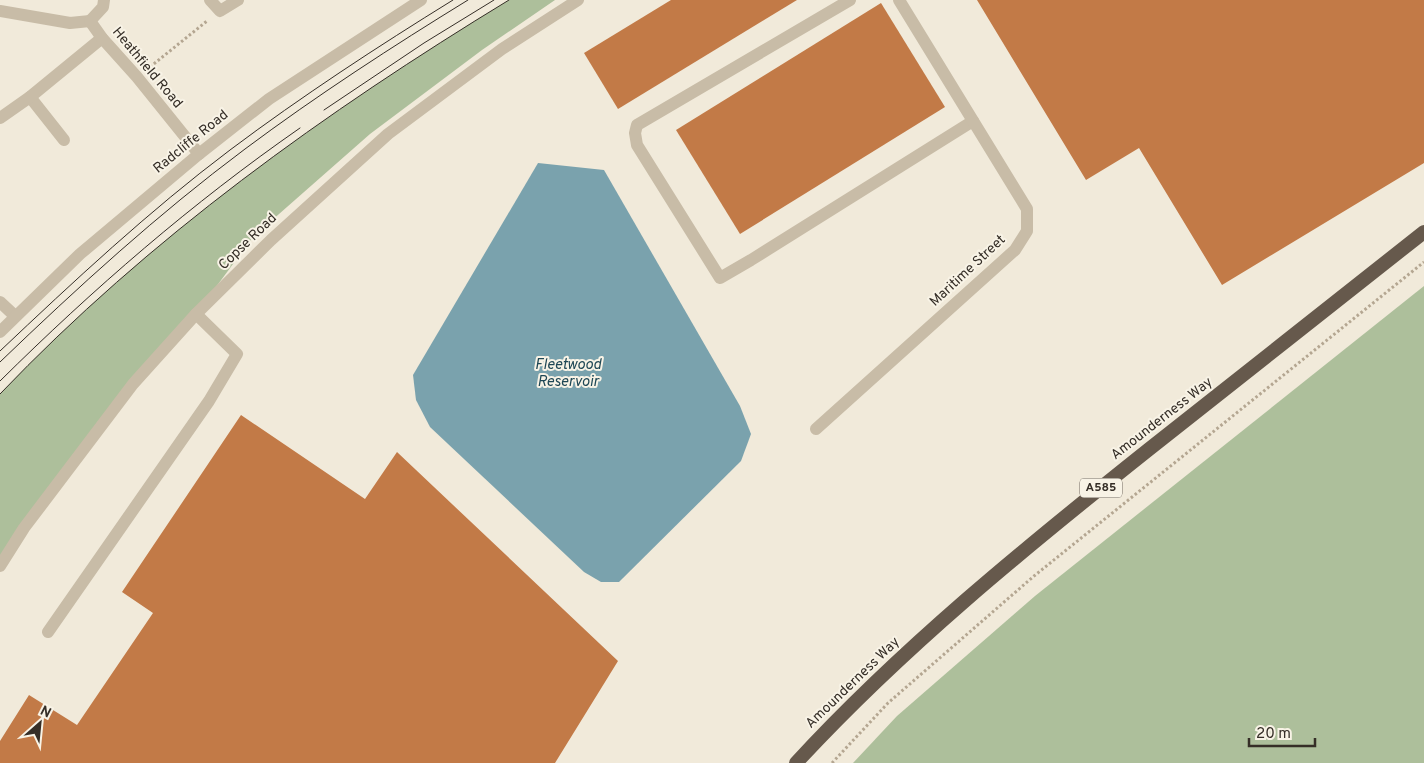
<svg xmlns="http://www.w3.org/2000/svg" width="1424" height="763" font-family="Overpass,sans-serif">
<rect width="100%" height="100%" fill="#f1eada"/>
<g fill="#adbf9b">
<path d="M509 0H555L482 50 370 134 253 237 196 314 133 384 0 566V394C149 238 325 112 509 0Z"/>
<polygon points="1424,286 1424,763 853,763 897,716 1035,596"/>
</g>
<polygon fill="#7aa2ad" points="538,163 604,170 740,406 751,434 741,461 619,582 601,582 584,572 430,427 416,400 413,375"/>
<g fill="#c27a47">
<polygon points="671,0 797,0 618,109 584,53"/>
<polygon points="977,0 1424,0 1424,163 1222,285 1139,148 1086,180"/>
<polygon points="881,3 945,107 740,234 676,130"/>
<polygon points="241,415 365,499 397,452 618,661 555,763 0,763 0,741 29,695 77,725 153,613 122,592"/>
</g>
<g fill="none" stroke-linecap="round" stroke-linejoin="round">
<g stroke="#b4a691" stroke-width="3" stroke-dasharray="2.5 2.5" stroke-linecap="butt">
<polyline points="150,67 207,21"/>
<polyline points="832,763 888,703 1034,576 1424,262"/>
</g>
<g stroke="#c8bca7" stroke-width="12">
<polyline points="210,0 220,11 238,0"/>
<polyline points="850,0 637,125 635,133 637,145 720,278 751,260 973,121"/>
<polyline points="30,97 64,140"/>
<polyline points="0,118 30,97 102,38"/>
<polyline points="48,632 209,401 237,354 196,314"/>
</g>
<g stroke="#c8bca7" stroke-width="12">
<polyline points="0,11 70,23 90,21"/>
<polyline points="90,21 102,38 137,77 199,154"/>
<polyline points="90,21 103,7 104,0"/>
<polyline points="0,302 15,316"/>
<polyline points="0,332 80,254 199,154 269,99 421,0"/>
<polyline points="816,429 1015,250 1027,231 1027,209 899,0"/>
</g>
<polyline stroke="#c8bca7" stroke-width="12" points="0,566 24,528 133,384 196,314 271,240 388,134 502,49 578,0"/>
<path stroke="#66594c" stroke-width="14" d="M796 763C902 648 1025 548 1148 450 1240 377 1332 305 1424 232"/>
<g stroke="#352e27" stroke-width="1">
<polyline points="324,110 424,43 494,0"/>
<path d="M0 351C74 281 149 211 230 150 302 96 377 47 453 0"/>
<path d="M0 362C78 287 158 214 245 149 316 96 393 46 468 0"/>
<path d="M0 381C93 289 192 203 300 128"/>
<path d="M0 394C149 238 325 112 509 0"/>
</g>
</g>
<g text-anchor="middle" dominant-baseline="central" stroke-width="4" stroke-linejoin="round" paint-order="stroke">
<rect fill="#f8f3e6" stroke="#706960" stroke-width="1" x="1080" y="478.5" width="42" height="19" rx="4"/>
<g font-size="12" font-weight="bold" fill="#352e27">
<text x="1101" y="488">A585</text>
</g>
<g font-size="14" fill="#352e27" stroke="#f8f3e6">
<text transform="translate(147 68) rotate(50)">Heathfield Road</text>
<text transform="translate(191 142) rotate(-39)">Radcliffe Road</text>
<text transform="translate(248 242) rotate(-44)">Copse Road</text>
<text transform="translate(968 271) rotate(-43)">Maritime Street</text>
<text transform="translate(1162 419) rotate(-38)">Amounderness Way</text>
<text transform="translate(853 683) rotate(-44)">Amounderness Way</text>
</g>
<g font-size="15" font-style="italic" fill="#1e4755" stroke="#f8f3e6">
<text x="568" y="365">Fleetwood<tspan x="568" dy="17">Reservoir</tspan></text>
</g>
</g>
<g transform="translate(40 723) rotate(27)" stroke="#f8f3e6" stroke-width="4" paint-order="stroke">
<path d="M0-4L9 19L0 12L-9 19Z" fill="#352e27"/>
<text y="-8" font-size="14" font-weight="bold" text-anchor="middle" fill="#352e27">N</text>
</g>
<path d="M1249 738v8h66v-8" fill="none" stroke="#352e27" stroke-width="2.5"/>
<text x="1256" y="738" font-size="15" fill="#352e27" stroke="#f8f3e6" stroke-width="4" paint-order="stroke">20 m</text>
</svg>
